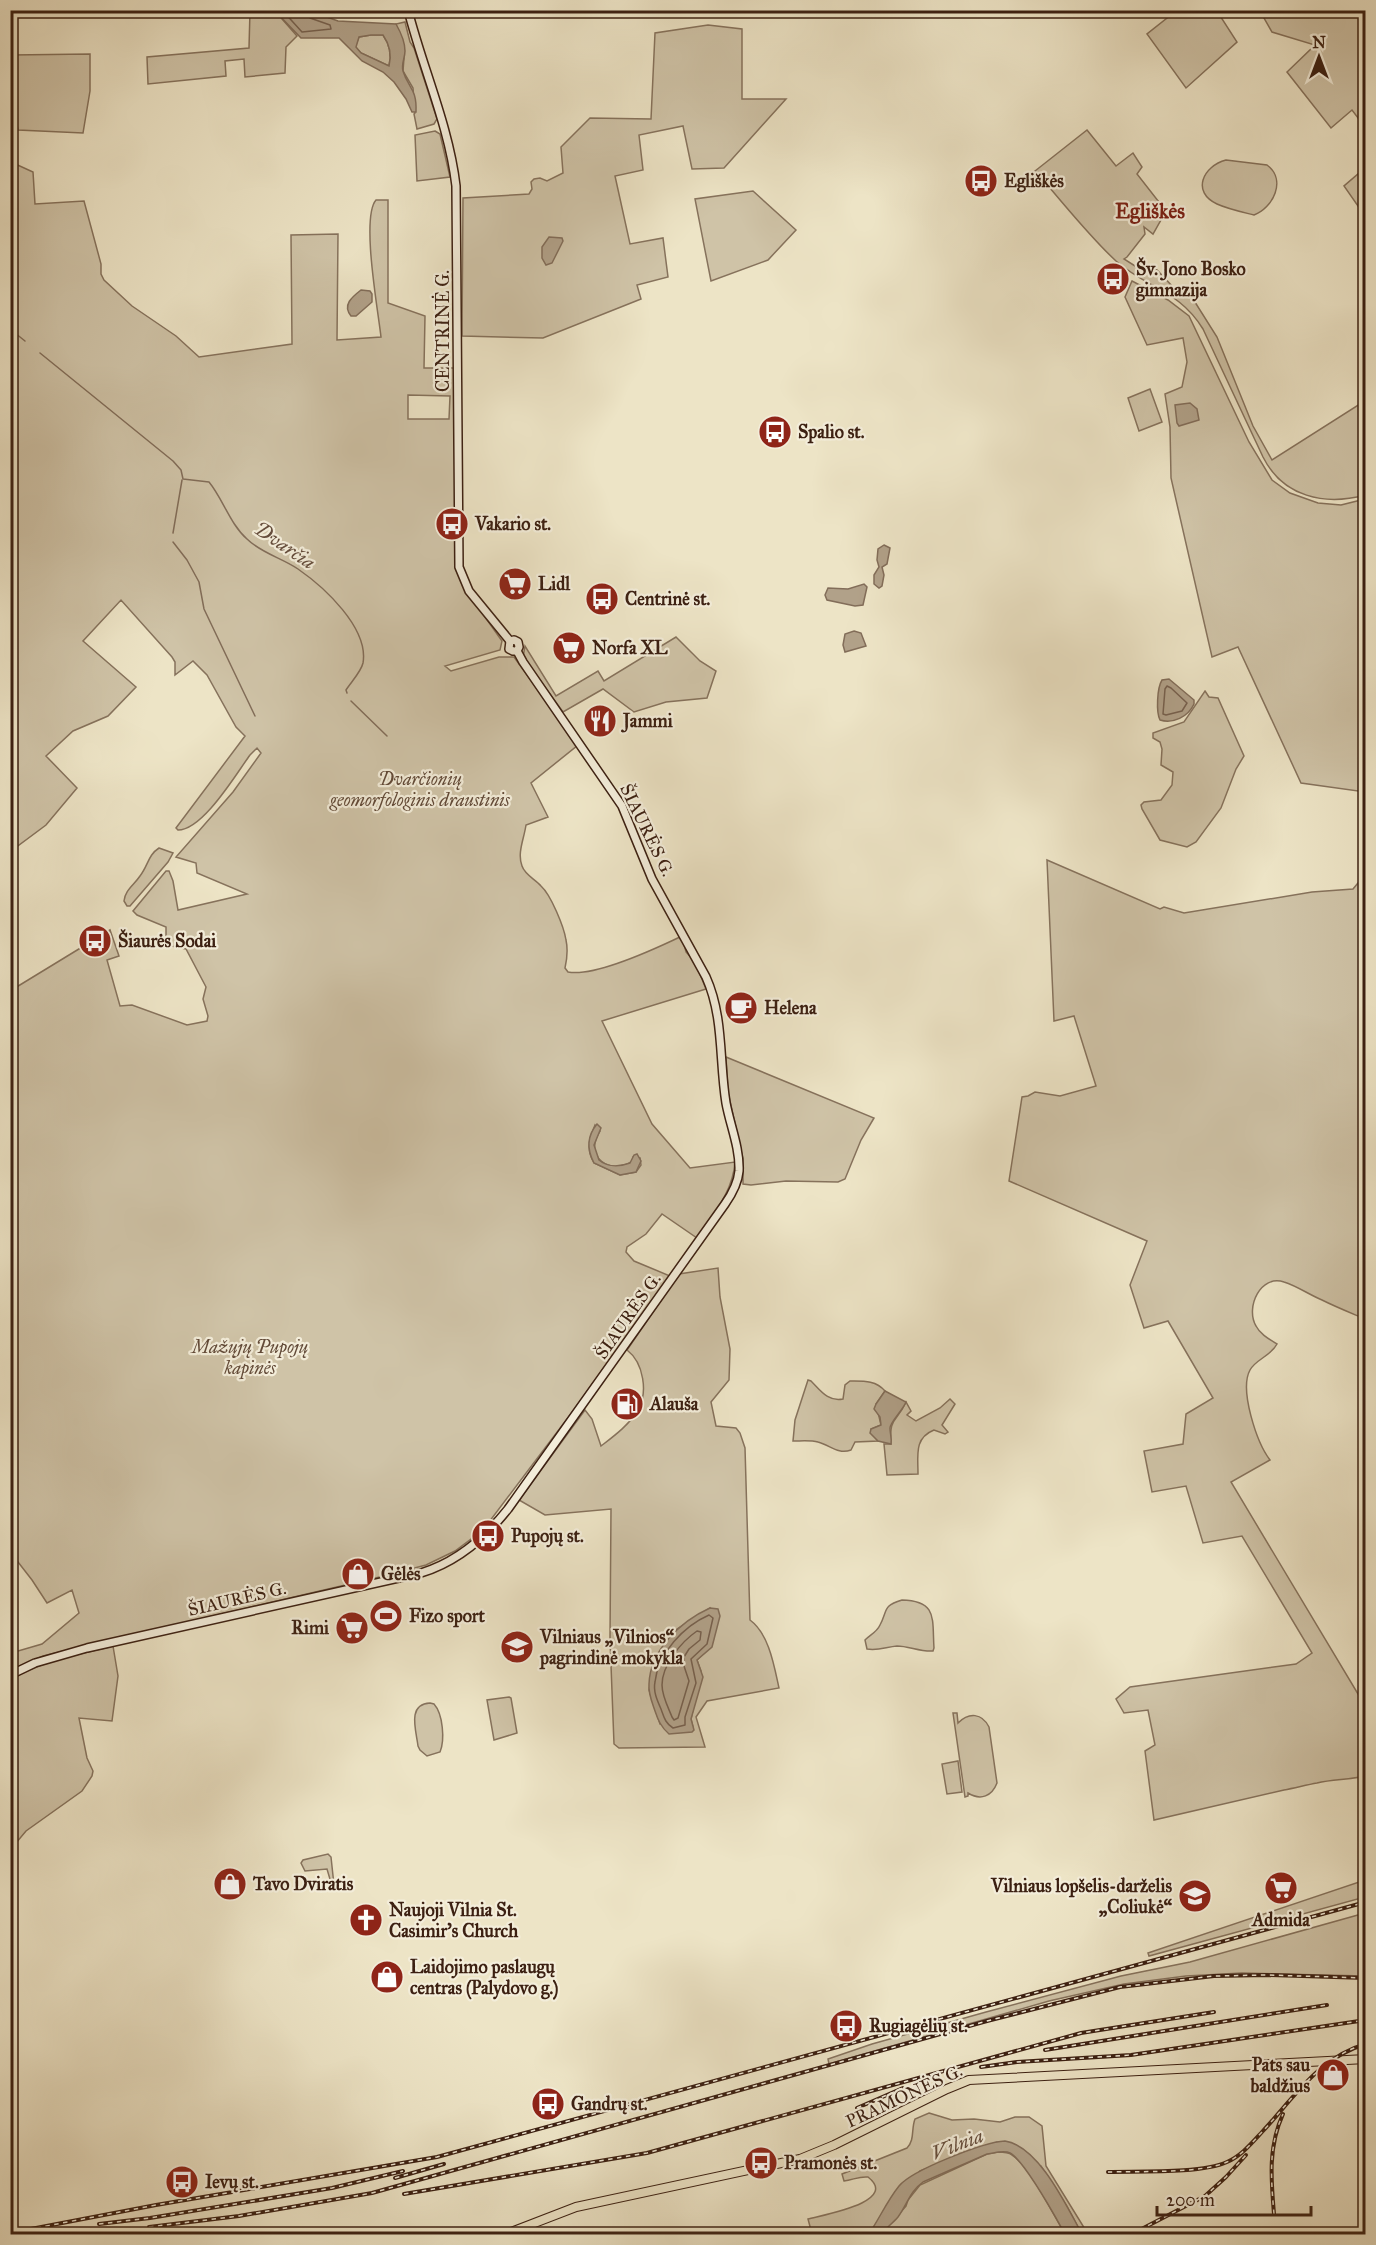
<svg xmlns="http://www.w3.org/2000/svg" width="1376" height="2245" font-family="'IM FELL Great Primer',serif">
<rect width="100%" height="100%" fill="#ede4c6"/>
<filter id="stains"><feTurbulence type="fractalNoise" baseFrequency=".00333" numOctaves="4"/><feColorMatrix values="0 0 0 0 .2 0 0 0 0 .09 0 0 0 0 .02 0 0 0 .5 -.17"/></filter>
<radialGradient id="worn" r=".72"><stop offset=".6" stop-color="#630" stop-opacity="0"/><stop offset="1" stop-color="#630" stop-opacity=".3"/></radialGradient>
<g fill="#cfc3a7" stroke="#86725c" stroke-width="1.5" fill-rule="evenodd">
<polygon points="250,11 275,11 297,36 286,47 285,73 245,77 244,59 225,61 226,76 148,84 147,57 249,48"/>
<polygon points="1176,11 1217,11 1237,42 1186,88 1147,34"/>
<polygon points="1260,11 1365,11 1365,127 1352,110 1331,128 1287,72 1315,45 1272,32"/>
<polygon points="405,22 410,42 414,48 437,119 434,124 417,129 414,114 415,113 413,88 403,71 404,58 396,24"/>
<polygon points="708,25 742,29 742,99 786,99 724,168 692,169 683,126 639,135 643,170 615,176 630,244 663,238 668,277 637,285 641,299 543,338 462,336 463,198 529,194 532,189 531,182 534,179 540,178 547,181 563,173 561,147 590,118 651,119 655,33"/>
<path d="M371 35H383C390 45 392 54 389 66L361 53 355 47 359 37Z"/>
<polygon points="90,54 90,91 83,133 18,130 11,94 11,55"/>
<path d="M1087 130 1116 166 1133 153 1142 167 1137 174 1166 211 1153 234 1144 227 1145 234 1127 257 1124 259 1146 273 1153 269 1157 270 1174 288 1188 291 1217 337 1253 426 1272 460 1363 402 1366 406 1365 495C1325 506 1283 497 1263 457L1203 329C1179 290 1148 289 1116 261 1087 234 1062 201 1035 171Z"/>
<polygon points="435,131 440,134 450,177 417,181 415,135"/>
<path d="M1226 160 1267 165C1287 180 1273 208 1254 215 1242 212 1228 209 1217 204 1191 192 1203 166 1226 160Z"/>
<path d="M11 162 33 172 35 204 84 201 101 264V274L104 280 132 306 176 336 199 357 292 344 291 235 338 234 337 340 381 337C378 310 361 217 376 200H388V303L425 316 424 368H455V567L463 586 502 641 500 650 445 666 451 671 499 657H514L578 745 531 783 548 817 526 825C524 839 517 853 522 866 525 875 535 879 541 886 551 895 564 927 566 940 568 949 567 959 565 968L568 972C594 977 657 948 682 936L686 952 695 962 706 989 602 1021 652 1124 690 1168 735 1162C733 1192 713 1214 697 1238L662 1214 646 1234 627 1247 626 1252 634 1261 670 1276 570 1415 483 1530 455 1551 426 1565 384 1576 88 1645 43 1656 11 1670V1653L42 1644 79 1613 72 1590 47 1603 32 1580 11 1553 10 1387 14 1386 10 1370V991L110 930 119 956 107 960 120 1006 132 1005 187 1025 207 1021 208 1016 203 999 206 987 186 949 166 945V927L137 915 133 911 166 871H169L173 881 178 910 247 894 197 873 196 863 176 857 233 792 261 753 257 748 250 755C236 774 203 830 178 830L176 828 245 736 236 727 207 675 193 661 175 675V662L172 657 121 600 83 641 136 687 108 716 73 731 46 756 77 788 46 825 11 851ZM408 395 450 396 449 419H408ZM595 1125 600 1131C583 1157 610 1176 633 1161V1157L640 1158 641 1165 636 1172 620 1175 594 1163C586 1149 589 1140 595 1125Z"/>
<polygon points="1365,168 1365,234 1360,224 1365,216 1344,186"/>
<polygon points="753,191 796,230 768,260 711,281 695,199"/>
<polygon points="1132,281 1168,300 1189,316 1249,442 1272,480 1290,493 1318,503 1341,505 1365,499 1365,792 1301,783 1238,647 1212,657 1171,478 1170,427 1165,394 1182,387 1187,362 1183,338 1147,345 1125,297"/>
<polygon points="1150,389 1162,422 1139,431 1128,398"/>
<polygon points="676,637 700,661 716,671 707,698 666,702 634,712 603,689 563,712 523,657 525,646 556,696 598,671 604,681"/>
<polygon points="1205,691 1209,697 1218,698 1244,756 1236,769 1221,808 1196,842 1187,847 1160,840 1142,809 1141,805 1144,802 1161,800 1172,785 1173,772 1161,765 1162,749 1160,742 1153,738 1153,733 1184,722"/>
<path d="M159 848 173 853 168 862 130 906H127L124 901C125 890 134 885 140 876 148 866 148 855 159 848Z"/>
<path d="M1047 860 1160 909 1164 907 1184 913 1312 892 1353 889 1358 883 1365 881V1319C1351 1313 1336 1307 1322 1300 1310 1295 1297 1286 1284 1282 1261 1274 1245 1307 1256 1326 1260 1334 1269 1339 1277 1344 1271 1356 1256 1359 1250 1370 1239 1390 1257 1443 1270 1460L1231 1482 1361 1699H1365V1776C1349 1780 1333 1779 1317 1783 1306 1785 1295 1788 1284 1790L1154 1820 1145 1751 1155 1745 1148 1710 1124 1713 1116 1699 1130 1687 1296 1664 1312 1653 1242 1536 1203 1543 1186 1486 1152 1492 1144 1451 1183 1444 1186 1414 1213 1398 1168 1321 1144 1328 1130 1285 1147 1241 1009 1181 1022 1097 1028 1096 1035 1092 1060 1096 1096 1086 1074 1016 1054 1021Z"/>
<polygon points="726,1057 874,1118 861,1140 845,1179 838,1182 786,1181 751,1185 743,1184 743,1159 728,1092"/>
<path d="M718 1268 720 1297 730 1349 729 1380 711 1402 716 1426 736 1428 740 1433 745 1448 750 1620C769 1634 774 1665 779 1688L707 1701 696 1717 705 1747 619 1748 614 1744 610 1639 611 1509 545 1515 519 1500 585 1410 592 1419 601 1446C614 1436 629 1425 638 1410 648 1393 644 1363 627 1350L679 1274ZM710 1608C716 1638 719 1638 697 1660L701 1671 691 1719 693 1727 660 1724 649 1690 657 1657 677 1629Z"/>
<path d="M808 1380 811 1381C821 1391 828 1402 843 1399L845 1385 850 1381C863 1381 876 1380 885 1391L876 1404 881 1425 871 1429V1432L878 1441 855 1442 851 1450C838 1455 830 1445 818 1442 811 1440 801 1441 793 1441L795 1420Z"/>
<path d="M950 1399 955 1404 942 1425 948 1432 945 1434 934 1430C914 1438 918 1455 918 1474L887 1475 884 1444H891C889 1416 896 1424 906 1402L911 1411 907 1415 916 1421 940 1408Z"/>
<path d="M902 1600C938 1601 932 1619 934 1648L933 1651C920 1652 909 1646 897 1646 886 1647 878 1651 867 1649L865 1640C870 1635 877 1632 880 1625 888 1610 882 1606 902 1600Z"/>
<path d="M113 1646 118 1676 112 1721 79 1718 87 1758 93 1771 92 1776 82 1791 26 1831 11 1849V1679C42 1661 77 1655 113 1646Z"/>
<polygon points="509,1697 511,1698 517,1733 494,1740 487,1700"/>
<path d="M430 1703 434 1704C443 1714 445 1740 440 1752L427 1756 420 1750 418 1746C416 1730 407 1704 430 1703Z"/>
<path d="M953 1713H957L958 1723C969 1712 982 1713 989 1727L997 1783C992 1796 981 1801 968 1793V1796L965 1797Z"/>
<polygon points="958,1761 962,1792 947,1794 942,1764"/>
<polygon points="328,1854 331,1857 334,1885 332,1886 327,1869 305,1871 301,1863 303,1860"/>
<polygon points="1365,1880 1365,1897 1149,1956 1148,1953"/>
<polygon points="1365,1913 1365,1976 1242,1973 1186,1976 1124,1984 1049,2001 829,2064 828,2059 872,2044 986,2012 1121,1976 1190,1962"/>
<path d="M929 2113 952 2120 974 2119 1000 2122 1015 2117H1029L1042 2126 1046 2166 1088 2234H1082L1066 2205 1041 2166 997 2142 920 2171 881 2216 869 2234H812L808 2219C822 2215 900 2202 868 2177 859 2176 853 2180 844 2181L842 2174 907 2148C915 2140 911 2129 915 2119Z"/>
<path d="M998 2152C1003 2152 1008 2152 1012 2155 1029 2165 1054 2216 1065 2234H881L906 2206 908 2200 920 2185 987 2154Z"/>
</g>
<g fill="#b1a189" stroke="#826d59" stroke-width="1.5" fill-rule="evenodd">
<path d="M275 11H310L338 21 396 24C400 31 405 42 405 51 405 58 401 64 403 71 408 88 417 88 416 112H412L406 99 394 82 383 72 362 61 339 38H301ZM371 35H383C390 45 392 54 389 66L361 53 356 47 359 37Z"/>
<polygon points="549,237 562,238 563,241 552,263 546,265 542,258 542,247"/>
<path d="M361 290 370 291 372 294V302L356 316H351C342 305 352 297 361 290Z"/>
<polygon points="1190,403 1197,409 1199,420 1179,426 1177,423 1175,405"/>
<polygon points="884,545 890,548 887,564 882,567 884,575 882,586 879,588 874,584 874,575 879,567 877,560 878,549"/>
<polygon points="864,584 867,587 863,605 855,606 827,600 825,595 828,588 848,589"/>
<polygon points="854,631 861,633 866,646 845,652 843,645 845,634"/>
<path d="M1169 679 1194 700V704C1188 717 1173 724 1160 720 1156 712 1157 688 1162 680Z"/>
<path d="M597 1124 601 1128 594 1145 599 1160C607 1167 619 1167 630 1163L634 1155 637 1154 641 1161 636 1172 620 1175 594 1163C587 1150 587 1136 597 1124Z"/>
<path d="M885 1391 906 1402C903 1410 890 1422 890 1428 890 1434 892 1438 891 1444L878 1441 870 1433 871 1429 881 1425 880 1417 874 1409 876 1404Z"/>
<path d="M710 1608 718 1609 720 1616 712 1647 697 1660 703 1677 691 1719 694 1730 692 1732 669 1734C661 1727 658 1720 655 1711 652 1702 648 1693 649 1684 650 1650 681 1621 710 1608Z"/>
<path d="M1005 2141C1039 2146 1067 2207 1082 2234H1065C1056 2218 1025 2161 1010 2153 1004 2150 994 2153 987 2154L923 2182C910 2191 907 2205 898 2217 893 2223 886 2228 881 2234H869C879 2219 887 2201 899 2186 912 2170 984 2142 1005 2141Z"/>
</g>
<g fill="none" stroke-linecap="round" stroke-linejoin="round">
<g stroke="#76604e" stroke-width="1.5">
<polyline points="282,10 302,32 331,29 330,25 310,18 307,10"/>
<polygon points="1167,686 1171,688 1187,703 1182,711 1166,715 1163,714 1165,689"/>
<path d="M709 1615 713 1618 707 1644 691 1659 696 1683 685 1717V1725L673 1728C665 1723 664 1717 661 1709 657 1700 653 1691 655 1682 658 1653 684 1626 709 1615Z"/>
<path d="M697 1631 701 1632 700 1640 689 1649 684 1657V1666L689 1681 678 1718 674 1720 672 1717C668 1707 662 1696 662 1685 662 1665 681 1642 697 1631Z"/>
</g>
<g stroke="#826d59" stroke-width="1.5">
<polyline points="10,329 25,341"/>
<path d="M40 353 173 461 181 470 183 479 209 482C223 499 230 524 247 539 261 553 282 558 298 569 324 587 369 628 363 663 361 672 351 682 346 690L347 693"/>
<polyline points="173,533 182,480"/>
<polyline points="173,542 187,560 199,582 204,609 255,716"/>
<polyline points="351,701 387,736"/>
</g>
<defs>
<g id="secondary">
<polyline points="510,641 509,649 513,651 517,651"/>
<path d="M10 1675 35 1663 87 1648 421 1573C457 1562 485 1538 508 1509L725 1204C732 1194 738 1183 739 1171 740 1148 730 1125 726 1103 719 1060 724 1017 706 977L652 879 622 806 523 662 517 651 519 647 518 642 514 640 510 641 469 591 459 567 456 186C449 126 423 69 408 10"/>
</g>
<polyline id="primary" points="506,2234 576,2207 800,2159 834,2145 947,2089 969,2080 1366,2059"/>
</defs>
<use href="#secondary" stroke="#3c2012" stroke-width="10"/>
<use href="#primary" stroke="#3c2012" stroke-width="10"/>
<use href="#secondary" stroke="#f3edda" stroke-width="7"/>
<use href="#primary" stroke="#ede4c6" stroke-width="8"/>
<defs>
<g id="rail">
<polyline points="1045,2050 1327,2005"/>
<polyline points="981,2067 1017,2062 1131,2055 1366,2020"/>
<polyline points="857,2108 903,2088"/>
<path d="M1108 2172C1138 2171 1201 2174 1227 2162 1241 2156 1251 2144 1262 2132 1293 2099 1319 2057 1366 2044"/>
<polyline points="395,2178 444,2164"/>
<polyline points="404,2194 647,2153 1081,2033 1214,2012"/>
<path d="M1274 2214C1271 2179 1268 2147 1283 2114"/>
<polyline points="99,2224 150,2218 332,2188 403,2171"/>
<polyline points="149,2227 239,2216 372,2193 987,2021 1120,1987 1214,1976 1267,1975 1366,1978"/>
<polyline points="10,2233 156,2205 437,2157 1366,1902"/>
<polyline points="44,2234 110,2230"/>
<polyline points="102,2234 159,2231"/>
<polyline points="1132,2234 1205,2196 1226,2177 1246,2155"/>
</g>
</defs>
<use href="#rail" stroke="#3c2012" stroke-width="4"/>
<use href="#rail" stroke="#f3edda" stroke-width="1.5" stroke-dasharray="4.5" stroke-linecap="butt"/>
</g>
<defs>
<symbol id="bus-disc" viewBox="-11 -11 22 22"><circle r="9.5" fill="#8f2418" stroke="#f3edda"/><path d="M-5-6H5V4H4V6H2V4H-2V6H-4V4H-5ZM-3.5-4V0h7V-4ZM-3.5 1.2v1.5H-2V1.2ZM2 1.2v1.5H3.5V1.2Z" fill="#fff"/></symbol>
<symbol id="supermarket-disc" viewBox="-11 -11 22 22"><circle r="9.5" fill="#8f2418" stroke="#f3edda"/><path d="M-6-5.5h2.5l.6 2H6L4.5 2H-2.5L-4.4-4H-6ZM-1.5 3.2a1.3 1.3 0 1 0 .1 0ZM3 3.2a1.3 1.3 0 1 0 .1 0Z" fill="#fff"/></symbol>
<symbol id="restaurant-disc" viewBox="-11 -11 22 22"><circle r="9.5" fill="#8f2418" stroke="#f3edda"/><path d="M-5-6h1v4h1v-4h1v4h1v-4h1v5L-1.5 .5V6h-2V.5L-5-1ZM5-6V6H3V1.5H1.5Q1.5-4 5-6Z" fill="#fff"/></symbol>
<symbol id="cafe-disc" viewBox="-11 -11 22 22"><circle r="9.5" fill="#8f2418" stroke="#f3edda"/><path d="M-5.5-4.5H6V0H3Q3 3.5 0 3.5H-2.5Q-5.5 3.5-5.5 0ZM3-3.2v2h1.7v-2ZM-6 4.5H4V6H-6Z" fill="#fff"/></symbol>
<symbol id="fuel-disc" viewBox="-11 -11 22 22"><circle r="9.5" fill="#8f2418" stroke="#f3edda"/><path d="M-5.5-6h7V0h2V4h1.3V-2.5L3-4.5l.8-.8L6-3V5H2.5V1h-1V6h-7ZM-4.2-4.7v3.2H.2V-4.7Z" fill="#fff"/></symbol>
<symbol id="shop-disc" viewBox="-11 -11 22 22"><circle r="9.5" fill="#8f2418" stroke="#f3edda"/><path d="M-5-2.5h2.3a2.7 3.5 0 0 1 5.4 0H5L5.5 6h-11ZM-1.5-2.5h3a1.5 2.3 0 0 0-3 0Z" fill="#fff"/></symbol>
<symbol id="stadium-disc" viewBox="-11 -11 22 22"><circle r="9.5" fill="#8f2418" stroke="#f3edda"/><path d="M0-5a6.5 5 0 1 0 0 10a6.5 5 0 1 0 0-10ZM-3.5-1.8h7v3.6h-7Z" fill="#fff"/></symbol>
<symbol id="school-disc" viewBox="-11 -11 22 22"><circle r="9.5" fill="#8f2418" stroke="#f3edda"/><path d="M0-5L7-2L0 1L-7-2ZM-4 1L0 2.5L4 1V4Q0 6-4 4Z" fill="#fff"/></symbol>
<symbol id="church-disc" viewBox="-11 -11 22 22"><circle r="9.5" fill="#8f2418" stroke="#f3edda"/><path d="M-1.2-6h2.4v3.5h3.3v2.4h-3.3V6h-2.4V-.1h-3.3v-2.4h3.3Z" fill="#fff"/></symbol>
</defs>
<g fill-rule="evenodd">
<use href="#bus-disc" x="962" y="162" width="38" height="38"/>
<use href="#bus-disc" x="1094" y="260" width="38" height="38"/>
<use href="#bus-disc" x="756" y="413" width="38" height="38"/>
<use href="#bus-disc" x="433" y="505" width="38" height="38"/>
<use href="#supermarket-disc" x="496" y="565" width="38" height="38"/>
<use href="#bus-disc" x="583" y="580" width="38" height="38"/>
<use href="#supermarket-disc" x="550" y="629" width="38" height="38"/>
<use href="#restaurant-disc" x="581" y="702" width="38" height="38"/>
<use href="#bus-disc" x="76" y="922" width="38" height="38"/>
<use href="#cafe-disc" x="722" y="989" width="38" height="38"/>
<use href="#fuel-disc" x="608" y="1385" width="38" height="38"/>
<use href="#bus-disc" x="469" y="1517" width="38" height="38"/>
<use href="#shop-disc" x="339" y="1555" width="38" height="38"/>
<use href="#stadium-disc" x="367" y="1597" width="38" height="38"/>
<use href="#supermarket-disc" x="333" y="1609" width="38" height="38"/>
<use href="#school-disc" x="498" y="1628" width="38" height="38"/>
<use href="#shop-disc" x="211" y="1865" width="38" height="38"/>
<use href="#supermarket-disc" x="1262" y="1869" width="38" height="38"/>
<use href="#school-disc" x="1176" y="1877" width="38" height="38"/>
<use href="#church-disc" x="347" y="1901" width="38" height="38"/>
<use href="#shop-disc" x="368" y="1958" width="38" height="38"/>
<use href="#bus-disc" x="827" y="2007" width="38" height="38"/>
<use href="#shop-disc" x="1314" y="2056" width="38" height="38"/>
<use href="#bus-disc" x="529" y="2085" width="38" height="38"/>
<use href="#bus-disc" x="742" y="2144" width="38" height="38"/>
<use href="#bus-disc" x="163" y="2163" width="38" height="38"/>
</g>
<g text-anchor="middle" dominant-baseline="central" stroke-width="4.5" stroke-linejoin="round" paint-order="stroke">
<g font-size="18" font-weight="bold" fill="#3c2012" stroke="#f3edda" text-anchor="start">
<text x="1004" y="181">Egliškės</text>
<text x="1136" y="269">Šv. Jono Bosko<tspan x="1136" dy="21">gimnazija</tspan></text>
<text x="798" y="432">Spalio st.</text>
<text x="475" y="524">Vakario st.</text>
<text x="538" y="584">Lidl</text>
<text x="625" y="599">Centrinė st.</text>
<text x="592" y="648">Norfa XL</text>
<text x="623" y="721">Jammi</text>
<text x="118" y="941">Šiaurės Sodai</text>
<text x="764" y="1008">Helena</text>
<text x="650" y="1404">Alauša</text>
<text x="511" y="1536">Pupojų st.</text>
<text x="381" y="1574">Gėlės</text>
<text x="409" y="1616">Fizo sport</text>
<text x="329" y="1628" text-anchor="end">Rimi</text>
<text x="540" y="1637">Vilniaus „Vilnios“<tspan x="540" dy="21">pagrindinė mokykla</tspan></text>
<text x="253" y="1884">Tavo Dviratis</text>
<text x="1172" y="1886" text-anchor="end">Vilniaus lopšelis-darželis<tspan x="1172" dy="21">„Coliukė“</tspan></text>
<text x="389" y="1910">Naujoji Vilnia St.<tspan x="389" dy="21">Casimir's Church</tspan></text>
<text x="1281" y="1920" text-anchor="middle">Admida</text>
<text x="410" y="1967">Laidojimo paslaugų<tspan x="410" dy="21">centras (Palydovo g.)</tspan></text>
<text x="869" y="2026">Rugiagėlių st.</text>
<text x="1310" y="2065" text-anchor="end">Pats sau<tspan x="1310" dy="21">baldžius</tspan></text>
<text x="571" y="2104">Gandrų st.</text>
<text x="784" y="2163">Pramonės st.</text>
<text x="205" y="2182">Ievų st.</text>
</g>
<g font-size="18" fill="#3c2012" stroke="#f3edda">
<text transform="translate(443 331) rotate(-90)">CENTRINĖ G.</text>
<text transform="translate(647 830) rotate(64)">ŠIAURĖS G.</text>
<text transform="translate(628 1316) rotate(-55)">ŠIAURĖS G.</text>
<text transform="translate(237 1599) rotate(-13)">ŠIAURĖS G.</text>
<text transform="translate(904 2096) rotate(-25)">PRAMONĖS G.</text>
</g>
<g font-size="18" font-style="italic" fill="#614937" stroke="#f3edda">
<text x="420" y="779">Dvarčionių<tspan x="420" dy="21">geomorfologinis draustinis</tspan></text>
<text x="250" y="1347">Mažųjų Pupojų<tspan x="250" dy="21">kapinės</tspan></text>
</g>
<g font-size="20" font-style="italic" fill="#654d3c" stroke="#f3edda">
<text transform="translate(285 545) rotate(34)">Dvarčia</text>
<text transform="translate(957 2144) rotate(-21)">Vilnia</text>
</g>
<g font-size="21" font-weight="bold" fill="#7a1f14" stroke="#f3edda">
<text x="1150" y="211">Egliškės</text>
</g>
</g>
<rect width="1376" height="2245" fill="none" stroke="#ede4c6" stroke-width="36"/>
<rect x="12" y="12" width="1352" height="2221" fill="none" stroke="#3c2012" stroke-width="3"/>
<rect x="18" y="18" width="1340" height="2209" fill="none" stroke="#3c2012" stroke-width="1.5"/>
<g transform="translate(1319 57)" stroke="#f3edda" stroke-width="4.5" paint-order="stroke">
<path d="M0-4.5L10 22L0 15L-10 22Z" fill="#3c2012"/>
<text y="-9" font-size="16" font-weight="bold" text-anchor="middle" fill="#3c2012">N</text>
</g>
<path d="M1157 2206v9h154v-9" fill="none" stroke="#3c2012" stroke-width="3"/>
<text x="1166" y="2206" font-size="18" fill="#3c2012" stroke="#f3edda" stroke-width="4.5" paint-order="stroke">200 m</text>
<rect width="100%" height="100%" filter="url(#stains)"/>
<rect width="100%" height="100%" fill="url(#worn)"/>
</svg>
